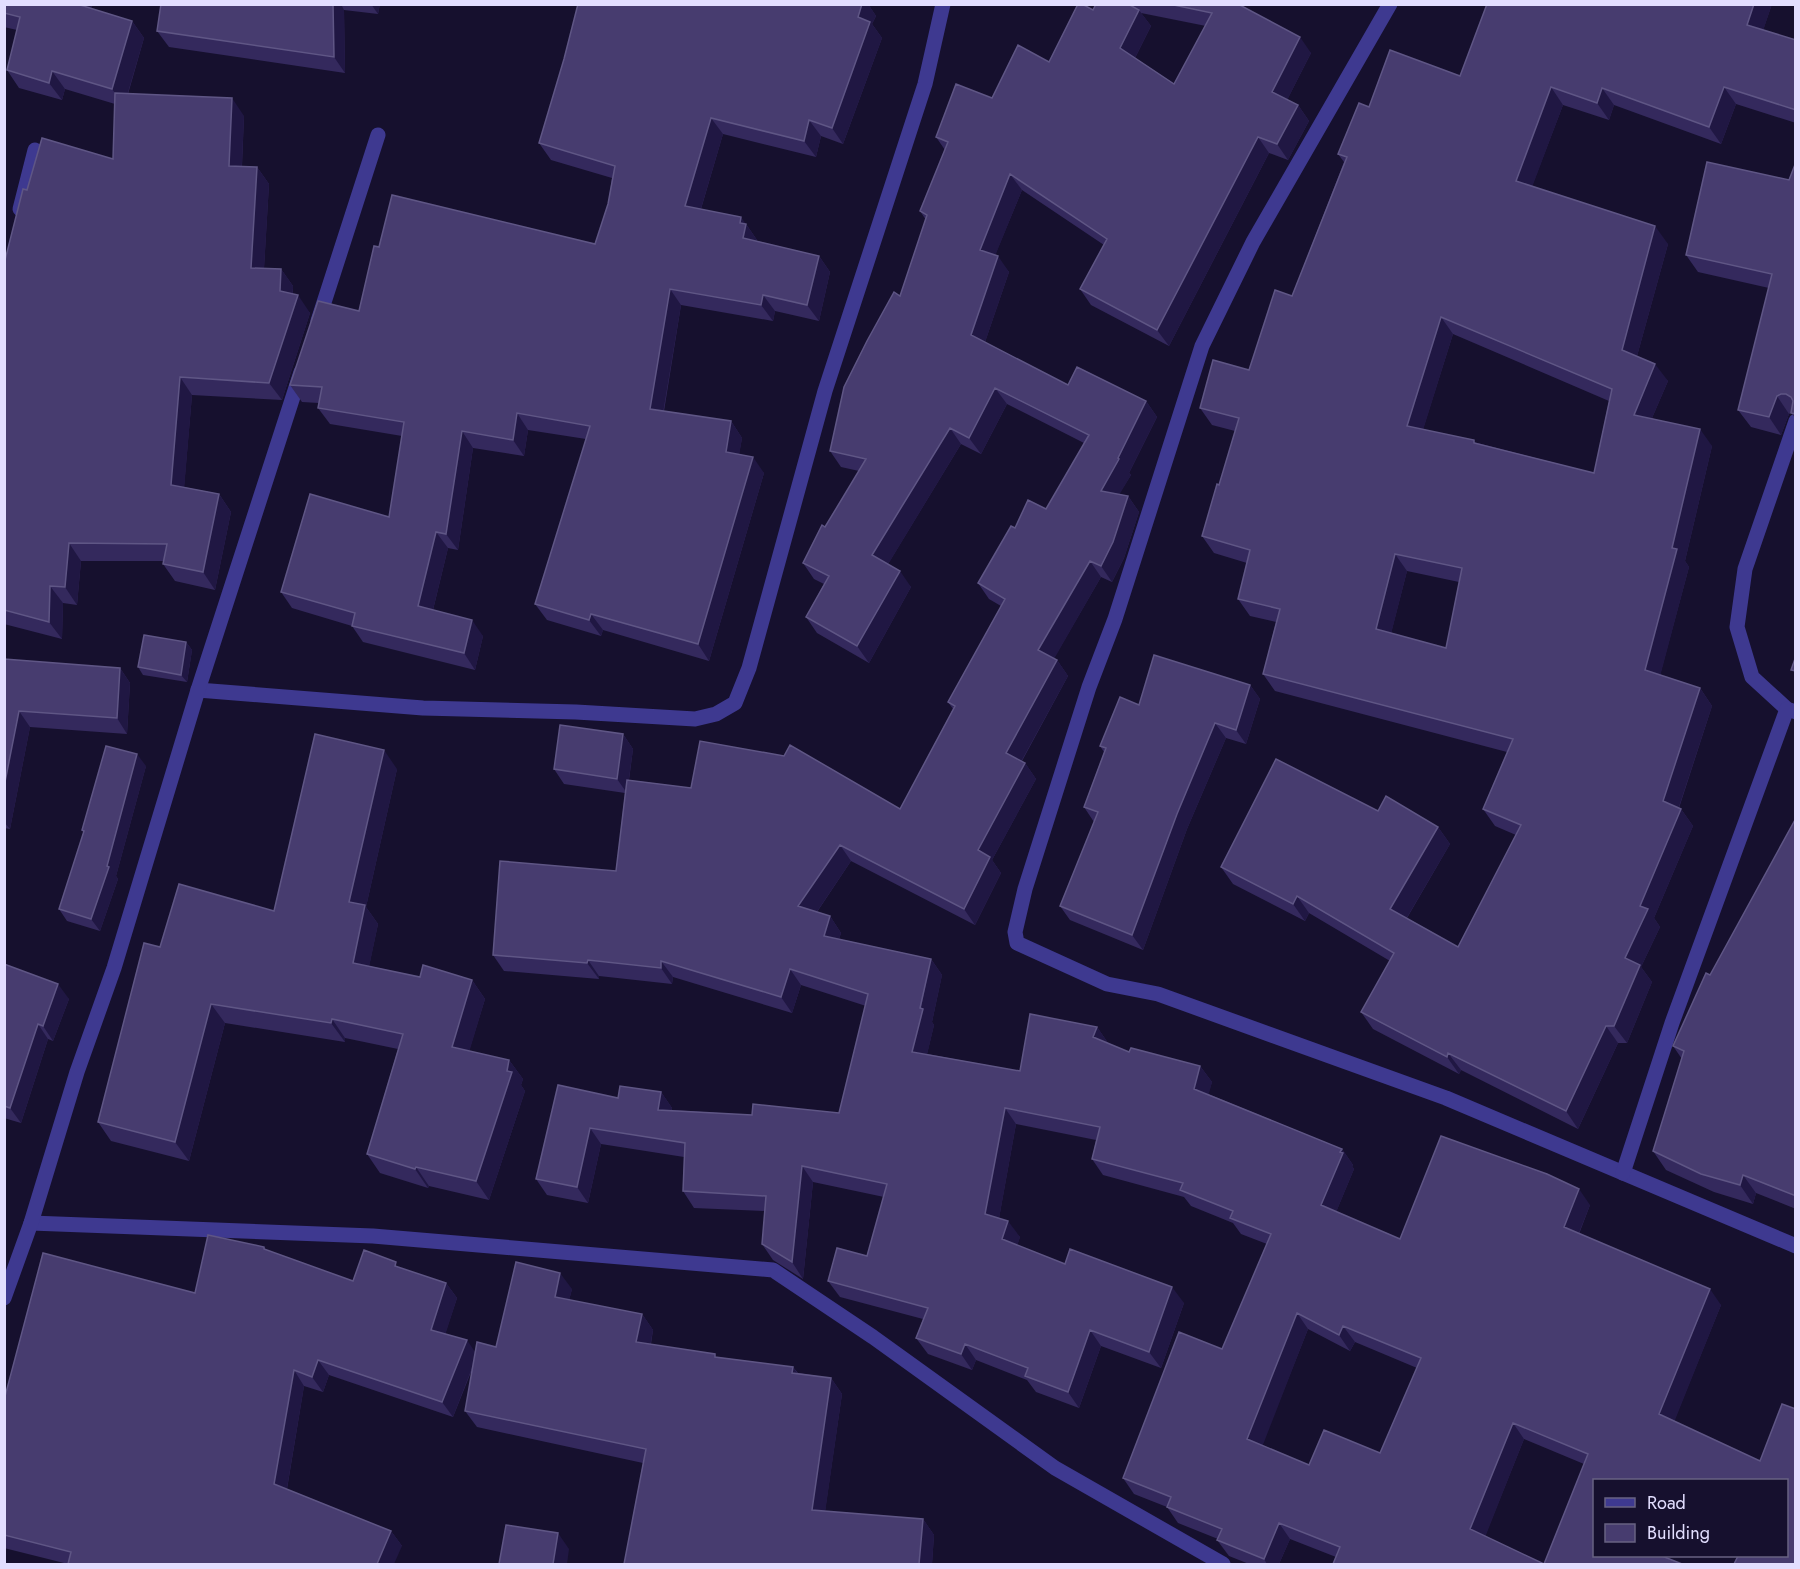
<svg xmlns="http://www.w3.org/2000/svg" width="1800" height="1569" font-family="Jost,sans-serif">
<rect width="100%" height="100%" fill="#16102e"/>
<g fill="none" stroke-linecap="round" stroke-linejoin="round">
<g stroke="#3e3990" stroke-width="15">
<polyline points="1390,4 1253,242 1202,346 1115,619 1089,687 1025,889 1015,932 1017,943 1107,984 1158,994 1446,1098 1796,1246"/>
<polyline points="20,209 35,150"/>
<polyline points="318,321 378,135"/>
<polyline points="1796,421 1745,569 1737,627 1752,677 1787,709 1796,712"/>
<polyline points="198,690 423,708 576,712 695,719 716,714 735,703 749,668 825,391 925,84 943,4"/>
<polyline points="1623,1173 1672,1023 1787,709"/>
<polyline points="31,1223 373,1236 773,1270 873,1337 1055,1468 1223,1564"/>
<polyline points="4,1298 31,1223 77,1072 114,968 198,690 301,372"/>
</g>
</g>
<g fill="#34295d" fill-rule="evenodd">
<polygon points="4,4 92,4 91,9 132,21 144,38 128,94 244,116 242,166 257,167 269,184 264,268 281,269 293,286 293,294 310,313 282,400 192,395 184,487 219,494 231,512 215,590 175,581 163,564 164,561 81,561 77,605 63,603 62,639 4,624 4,264 27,190 113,159 115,104 65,89 62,100 19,88 7,70 17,30 4,27"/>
<polygon points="161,4 380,4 378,14 344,10 345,73 169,47 157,31"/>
<polygon points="578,4 868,4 876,16 872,24 882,38 843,144 821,136 816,157 723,134 701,209 746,224 757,240 757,241 819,256 830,272 819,321 775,311 773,321 681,305 664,411 731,421 742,438 739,454 764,473 709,661 603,630 601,636 547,620 535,604 586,439 528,430 524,456 473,448 458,550 448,548 433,610 483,636 475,670 363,642 352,626 292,608 281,592 389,517 402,436 330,424 318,408 319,403 302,402 290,385 359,311 379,247 595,244 608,204 612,178 551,160 539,143 564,59"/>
<path d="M1096 4H1238L1311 53 1287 100 1298 105 1309 121 1288 160 1269 153 1169 346 1091 305 1080 289 1104 245 1022 190 995 255 1009 272 985 342 1068 385 1146 401 1157 417 1129 473 1131 475 1119 494 1128 496 1139 512 1124 558 1112 582 1101 577 1054 658 1057 660 1068 676 1022 761 1025 763 1036 779 992 860 1001 873 975 925 851 861 817 912 830 916 841 933 839 939 931 959 942 975 932 1022 934 1025 927 1054 1020 1071 1097 1027 1108 1043 1129 1052 1200 1066 1212 1082 1208 1094 1342 1149 1353 1165 1352 1166 1354 1169 1336 1212 1400 1239 1590 1205 1579 1234 1721 1305 1674 1421 1786 1480H1594L1666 1557 1682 1564H1333L1336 1557 1290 1539 1279 1564H1249L1229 1556 1217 1540 1218 1539 1178 1523 1167 1507 1134 1494 1123 1478 1222 1349 1267 1244 1241 1234 1233 1223 1191 1206 1184 1197 1103 1175 1092 1159 1096 1140 1016 1124 999 1218 1020 1237 1017 1245 1065 1264 1184 1303 1161 1368 1101 1346 1079 1408 1036 1392 1027 1380 976 1360 972 1370 928 1354 916 1338 923 1319 840 1297 828 1281 867 1256 884 1197 813 1182 803 1279 773 1260 762 1244 765 1211 694 1208 683 1191 684 1157 601 1144 588 1203 547 1195 536 1179 618 1098 661 1092 672 1108V1110L752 1115 839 1113 866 1006 801 985 792 1013 673 977 672 984 599 976V979L504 971 493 955 616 871 625 793 564 784 554 769 623 734 633 749 629 780 691 788 900 809 953 709 948 702 1001 606 989 599 978 583 1015 528 1046 509 1084 443 1007 404 981 454 961 444 888 564 911 587 869 663 817 633 806 617 824 584 814 579 803 563 859 471 841 467 830 451 900 296 926 220 920 211 945 150 936 137 992 98 1049 62 1093 10ZM1141 13 1206 26 1174 84 1135 58 1151 26ZM1308 1329 1350 1351 1355 1342 1417 1368 1380 1453 1309 1465 1262 1445ZM1524 1439 1584 1464 1544 1564 1485 1536Z"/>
<path d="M1487 4H1772L1763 30 1796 40V123L1736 104 1721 144 1614 105 1609 120 1563 105 1532 186 1668 244 1637 356 1668 381 1652 418 1712 446 1685 561 1689 567 1660 675 1700 688 1712 706 1679 808 1681 809 1693 826 1654 918 1660 927 1641 967 1652 982 1627 1043H1618L1578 1129 1461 1070 1459 1074 1373 1029 1361 1012 1390 961 1309 913 1305 921 1233 884 1221 867 1378 811 1438 827 1450 844 1407 918 1458 947 1516 835 1495 826 1483 809 1507 752 1275 691 1263 674 1276 622 1250 616 1238 599 1247 563 1214 553 1202 536 1219 485 1235 431 1212 425 1200 408 1249 370 1292 296 1344 162 1338 154 1369 107 1460 76ZM1453 334 1609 401 1594 473 1423 429ZM1407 571 1459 582 1446 648 1391 633Z"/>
<polygon points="1789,180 1796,419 1791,413 1789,414 1781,435 1751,427 1738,410 1769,288 1698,272 1686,255"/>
<polygon points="186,642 192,650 187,682 143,675 138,667"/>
<polygon points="4,659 120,668 130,683 127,734 30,727 10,829 4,828"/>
<polygon points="1250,685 1260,699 1246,744 1226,738 1187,829 1143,950 1070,920 1060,906 1094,822 1084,807 1104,752 1100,746 1139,705"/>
<polygon points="146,766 116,876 118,879 100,931 67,921 59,909 84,833 82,830"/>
<polygon points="397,769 366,907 378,924 369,966 420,977 472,980 485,999 469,1051 509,1060 523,1079 521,1085 525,1091 489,1200 429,1186 428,1188 380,1173 367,1154 398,1049 345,1038 345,1042 225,1023 189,1161 111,1141 98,1122 160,947 274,911"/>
<polygon points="1796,818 1796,1209 1756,1193 1753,1204 1714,1192 1666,1170 1653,1151 1682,1059 1673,1046"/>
<polygon points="4,964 69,999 53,1041 48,1039 21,1123 4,1118"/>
<polygon points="264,1247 266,1250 353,1281 400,1268 446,1283 457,1298 445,1334 475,1352 496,1347 572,1289 569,1300 642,1314 653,1330 651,1344 717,1357 793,1367 798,1373 831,1378 842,1394 825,1511 923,1519 934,1535 932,1564 624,1564 643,1463 477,1427 465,1411 473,1367 453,1417 329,1375 323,1392 304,1386 287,1489 391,1531 402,1546 68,1564 4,1548 4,1400 195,1293"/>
</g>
<g fill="#201743">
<polygon points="75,4 92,4 87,21"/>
<polygon points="333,4 341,4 344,10 345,73 334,57"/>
<polygon points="371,4 380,4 378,14"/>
<polygon points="862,4 868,4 876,16 872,24 882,38 843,144 832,128 858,17"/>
<polygon points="1754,4 1772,4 1759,43 1747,25"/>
<polygon points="1139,10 1151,26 1132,64 1120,48"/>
<polygon points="132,21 144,38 124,106 112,89"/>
<polygon points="1300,37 1311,53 1283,108 1272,92"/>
<polygon points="52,71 65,89 62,100 49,83"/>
<polygon points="1551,87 1563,105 1528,198 1516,181"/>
<polygon points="1724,87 1736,104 1721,144 1709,127"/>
<polygon points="1602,88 1614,105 1609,120 1597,103"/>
<polygon points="232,98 244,116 241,183 229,166"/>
<polygon points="1298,105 1309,121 1288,160 1277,144"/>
<polygon points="711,118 723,134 697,222 685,206"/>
<polygon points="809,120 821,136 816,157 804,141"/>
<polygon points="1258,137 1269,153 1169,346 1157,330"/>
<polygon points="257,167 269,184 263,286 251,268"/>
<polygon points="1010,174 1022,190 991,266 980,250"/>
<polygon points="741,217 757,240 755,254 743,238 740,223"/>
<polygon points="1655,226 1668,244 1634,367 1622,350"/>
<polygon points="819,256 830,272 819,321 807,305"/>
<polygon points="998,256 1009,272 982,351 971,335"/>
<polygon points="281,269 293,286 292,308 280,291"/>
<polygon points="670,289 681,305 661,425 650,409"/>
<polygon points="298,295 310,313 282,400 269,383"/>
<polygon points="763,295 775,311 773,321 761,305"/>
<polygon points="1441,317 1453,334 1419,443 1407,426"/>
<polygon points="1655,364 1668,381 1646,432 1634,415"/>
<polygon points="180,377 192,395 183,502 171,485"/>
<polygon points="995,388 1007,404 981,454 969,438"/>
<polygon points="1777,396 1789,414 1781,435 1769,417"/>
<polygon points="1146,401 1157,417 1129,473 1131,475 1112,507 1101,491"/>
<polygon points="517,413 528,430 524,456 513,440"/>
<polygon points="731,421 742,438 737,468 726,452"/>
<polygon points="950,428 961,444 884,571 872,555"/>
<polygon points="1700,429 1712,446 1685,561 1689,567 1657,688 1645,670 1672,548"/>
<polygon points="462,431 473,448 458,550 446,534"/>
<polygon points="753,457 764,473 709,661 698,644"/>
<polygon points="219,494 231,512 215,590 203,572"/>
<polygon points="1128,496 1139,512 1124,558 1112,582 1101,566"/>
<polygon points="436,532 448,548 430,622 418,606"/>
<polygon points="69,543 81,561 77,605 65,587"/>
<polygon points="1395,554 1407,571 1388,646 1376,629"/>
<polygon points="1090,561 1101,577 1050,666 1038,650"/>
<polygon points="900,571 911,587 869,663 857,646"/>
<polygon points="50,586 63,603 62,639 49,622"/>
<polygon points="591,614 603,630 601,636 589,620"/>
<polygon points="472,620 483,636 475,670 464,653"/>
<polygon points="186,642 192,650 187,682 181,675"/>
<polygon points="1057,660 1068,676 1017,769 1006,753"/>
<polygon points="120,668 130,683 127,734 117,718"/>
<polygon points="1250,685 1260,699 1246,744 1236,730"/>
<polygon points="1700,688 1712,706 1675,819 1663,801"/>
<polygon points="19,711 30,727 10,829 4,822 4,787"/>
<polygon points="1215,723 1226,738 1187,829 1143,950 1132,935 1177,814"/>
<polygon points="623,734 633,749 627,793 617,779"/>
<polygon points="384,750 397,769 366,907 378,924 366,982 353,963 349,902"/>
<polygon points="137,754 146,766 116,876 118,879 100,931 91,919 107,866"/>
<polygon points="1025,763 1036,779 992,860 1001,873 975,925 964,909 978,850"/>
<polygon points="1681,809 1693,826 1654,918 1660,927 1641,967 1652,982 1627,1043 1614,1026 1625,958 1640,906"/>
<polygon points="1438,827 1450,844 1402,926 1390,909"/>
<polygon points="840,845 851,861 810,922 798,906"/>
<polygon points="1297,896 1309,913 1305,921 1293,904"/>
<polygon points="830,916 841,933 835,952 824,936"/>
<polygon points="931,959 942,975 932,1022 934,1025 924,1068 912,1052"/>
<polygon points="588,960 599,976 599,979 587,963"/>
<polygon points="661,961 673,977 672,984 661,968"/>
<polygon points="790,969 801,985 792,1013 781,997"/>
<polygon points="472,980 485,999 465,1066 452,1047"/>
<polygon points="58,984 69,999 53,1041 43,1026"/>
<polygon points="211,1004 225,1023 189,1161 175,1142"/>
<polygon points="332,1019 345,1038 345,1042 331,1023"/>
<polygon points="38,1024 48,1039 21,1123 10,1108"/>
<polygon points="1606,1026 1618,1043 1578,1129 1566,1111"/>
<polygon points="1097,1027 1108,1043 1093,1037"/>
<polygon points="1448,1053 1461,1070 1459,1074 1447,1057"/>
<polygon points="509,1060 523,1079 521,1085 525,1091 489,1200 476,1181"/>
<polygon points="1200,1066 1212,1082 1206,1105 1194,1089"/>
<polygon points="661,1092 672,1108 669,1126 658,1110"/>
<polygon points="1005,1108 1016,1124 997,1230 985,1214"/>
<polygon points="590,1128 601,1144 588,1203 577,1187"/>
<polygon points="1342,1149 1353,1165 1352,1166 1354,1169 1332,1222 1321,1205"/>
<polygon points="802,1166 813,1182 803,1279 792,1262"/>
<polygon points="416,1167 429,1186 428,1188 415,1169"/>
<polygon points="1743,1175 1756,1193 1753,1204 1740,1185"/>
<polygon points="1579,1189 1590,1205 1575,1243 1564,1227"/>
<polygon points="1008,1221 1020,1237 1014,1256 1002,1239"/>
<polygon points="560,1273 572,1289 566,1313 555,1297"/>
<polygon points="446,1283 457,1298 442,1345 431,1330"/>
<polygon points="1172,1287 1184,1303 1161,1368 1149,1352"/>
<polygon points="1710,1289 1721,1305 1671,1430 1659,1414"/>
<polygon points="1297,1313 1308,1329 1259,1455 1247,1439"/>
<polygon points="642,1314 653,1330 648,1358 636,1342"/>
<polygon points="1343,1326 1355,1342 1350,1351 1339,1335"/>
<polygon points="1090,1330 1101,1346 1079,1408 1068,1392"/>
<polygon points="467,1340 477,1355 453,1417 442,1402"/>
<polygon points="965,1344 976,1360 972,1370 961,1354"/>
<polygon points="318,1360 329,1375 323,1392 312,1377"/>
<polygon points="793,1367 804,1383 792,1373"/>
<polygon points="294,1370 304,1386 285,1500 274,1484"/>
<polygon points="831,1378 842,1394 823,1527 812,1510"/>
<polygon points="1513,1423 1524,1439 1482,1545 1470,1529"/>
<polygon points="923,1519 934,1535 932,1564 919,1564"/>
<polygon points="1279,1523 1290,1539 1279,1564 1267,1564 1264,1559"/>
<polygon points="391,1531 402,1546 394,1564 377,1564"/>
<polygon points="558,1533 569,1549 567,1564 553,1564"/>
</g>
<g fill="#473c6f" stroke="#5f5685" stroke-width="1.5" fill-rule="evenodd">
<polygon points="4,4 77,4 132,21 112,89 52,71 49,83 7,70 20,17 4,13"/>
<polygon points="161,4 333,4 334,57 157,31"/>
<polygon points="578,4 862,4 858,17 870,22 832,128 809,120 804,141 711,118 685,206 741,217 740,223 746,224 743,238 819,256 807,305 763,295 761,305 670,289 650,409 731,421 726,452 753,457 698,644 591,614 589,620 535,604 590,426 517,413 513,440 462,431 446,534 436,532 418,606 472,620 464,653 352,626 355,613 281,592 310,494 389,517 404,422 318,408 322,387 290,385 318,301 359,311 374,246 379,247 392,195 595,244 608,204 615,166 539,143 564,59"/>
<path d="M1078 4H1082L1093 10 1096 4H1128L1139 10 1120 48 1174 84 1212 13 1169 4H1238L1300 37 1272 92 1298 105 1277 144 1258 137 1157 330 1080 289 1107 239 1010 174 980 250 998 256 971 335 1068 385 1077 367 1146 401 1118 458 1119 459 1101 491 1128 496 1113 542 1101 566 1090 561 1038 650 1057 660 1006 753 1025 763 978 850 990 857 964 909 840 845 798 906 830 916 824 936 931 959 920 1008 923 1009 912 1052 1020 1071 1030 1014 1097 1027 1093 1037 1129 1052 1131 1048 1200 1066 1194 1089 1342 1149 1340 1152 1343 1153 1321 1205 1400 1239 1441 1136 1547 1174 1579 1189 1564 1227 1710 1289 1659 1414 1760 1461 1782 1404 1796 1409V1564H1734L1738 1556H1786V1480H1594V1556H1662L1682 1564H1333L1340 1547 1279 1523 1264 1559 1217 1540 1222 1529 1167 1507 1171 1497 1123 1478 1179 1332 1222 1349 1271 1234 1230 1218 1233 1211 1180 1190 1183 1183 1092 1159 1100 1127 1005 1108 985 1214 1008 1221 1002 1239 1065 1264 1070 1249 1172 1287 1149 1352 1090 1330 1068 1392 1025 1376 1028 1368 965 1344 961 1354 916 1338 928 1308 828 1281 837 1248 867 1256 887 1184 802 1166 792 1262 762 1244 766 1196 683 1191 685 1143 590 1128 577 1187 536 1179 558 1085 618 1098 620 1086 661 1092 658 1110 752 1115 753 1104 839 1113 868 994 790 969 781 997 661 961V968L588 960 587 963 493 955 500 861 616 871 627 780 691 788 700 741 784 756 790 745 900 809 955 706 948 702 1005 599 978 583 1011 526 1015 528 1028 500 1046 509 1089 435 995 388 969 438 950 428 872 555 900 571 857 646 806 617 829 576 803 563 822 525 825 527 866 459 830 451 844 387 867 341 894 292 900 296 927 215 920 211 948 142 936 137 956 84 992 98 1018 45 1049 62ZM1297 1313 1339 1335 1343 1326 1421 1358 1380 1453 1324 1430 1309 1465 1247 1439ZM1513 1423 1588 1454 1544 1564 1470 1529Z"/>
<path d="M1487 4H1754L1747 25 1796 40V110L1724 87 1709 127 1602 88 1597 103 1551 87 1516 181 1655 226 1622 350 1655 364 1634 415 1700 429 1672 548 1677 549 1645 670 1700 688 1663 801 1681 809 1640 906 1648 909 1625 958 1640 965 1614 1026H1606L1566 1111 1448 1053 1447 1057 1361 1012 1394 953 1297 896 1293 904 1221 867 1276 759 1378 811 1386 796 1438 827 1390 909 1458 947 1521 825 1483 809 1513 739 1263 674 1280 609 1238 599 1250 550 1202 536 1217 484 1219 485 1239 418 1200 408 1213 360 1249 370 1275 290 1292 296 1347 157 1338 154 1359 103 1369 107 1390 50 1460 76ZM1441 317 1612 389 1594 473 1474 443V440L1407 426ZM1395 554 1462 568 1446 648 1376 629Z"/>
<polygon points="115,93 232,98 229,166 257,167 251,268 281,269 280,291 298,295 269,383 180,377 171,485 219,494 203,572 163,564 167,544 69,543 65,587 50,586 49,622 4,610 4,264 23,189 27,190 42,138 113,159"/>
<polygon points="1707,162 1789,180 1796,162 1796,414 1791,413 1793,401 1791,397 1786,394 1781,394 1777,396 1769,417 1738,410 1772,274 1686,255"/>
<polygon points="144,635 186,642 181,675 138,667"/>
<polygon points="1154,655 1250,685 1236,730 1215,723 1177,814 1132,935 1060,906 1098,812 1084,807 1106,748 1100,746 1120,697 1139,705"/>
<polygon points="1796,656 1796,671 1791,670"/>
<polygon points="4,659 120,668 117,718 19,711 4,787"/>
<polygon points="560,725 623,734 617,779 554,769"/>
<polygon points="315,734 384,750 349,902 365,905 353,963 420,977 423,965 472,980 452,1047 509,1060 507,1071 512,1072 476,1181 416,1167 415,1169 367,1154 403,1034 332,1019 331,1023 211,1004 175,1142 98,1122 144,943 160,947 179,884 274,911"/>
<polygon points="106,746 137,754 107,866 109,867 91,919 59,909 84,831 82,830"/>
<polygon points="1796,818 1796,1196 1743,1175 1740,1185 1701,1174 1653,1151 1684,1051 1673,1046 1706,973 1710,975"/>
<polygon points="4,964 58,984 43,1026 38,1024 10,1108 4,1106"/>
<polygon points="208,1235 264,1247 264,1249 353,1281 364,1250 396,1262 395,1266 446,1283 431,1330 467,1340 442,1402 318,1360 312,1377 294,1370 274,1484 391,1531 377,1564 68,1564 71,1552 4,1535 4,1400 43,1253 195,1293"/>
<polygon points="516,1262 560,1273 555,1297 642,1314 636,1342 715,1354 715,1357 793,1367 792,1373 831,1378 812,1510 923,1519 919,1564 624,1564 646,1449 465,1411 477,1342 496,1347"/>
<polygon points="506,1525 558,1533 553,1564 499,1564"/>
</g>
<rect width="1800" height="1569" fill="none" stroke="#e2deff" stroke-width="12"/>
<rect x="1593" y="1479" width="195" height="78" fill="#16102e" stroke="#686282" stroke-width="1.5"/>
<rect x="1605" y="1498" width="30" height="9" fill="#3e3990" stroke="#686282" stroke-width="1.5"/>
<text x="1647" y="1509" font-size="18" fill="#e2deff">Road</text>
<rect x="1605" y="1524" width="30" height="18" fill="#473c6f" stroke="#686282" stroke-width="1.5"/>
<text x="1647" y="1539" font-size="18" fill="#e2deff">Building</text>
</svg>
